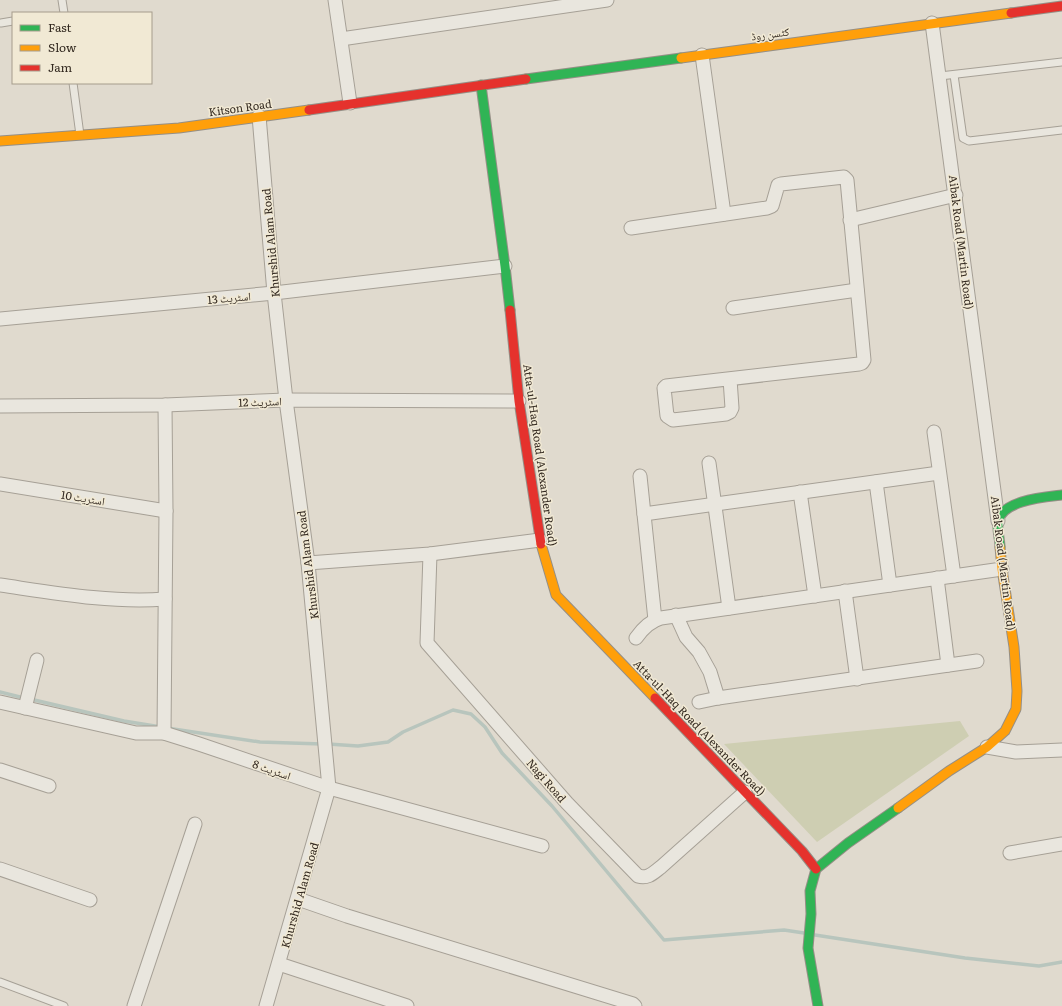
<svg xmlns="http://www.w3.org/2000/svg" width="1062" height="1006" font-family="Literata,'Noto Naskh Arabic',serif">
<rect width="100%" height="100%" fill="#e0dace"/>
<polygon fill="#ceceb2" points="960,721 969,736 817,842 724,744"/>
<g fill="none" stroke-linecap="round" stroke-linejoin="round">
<g stroke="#b8c5bd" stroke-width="3.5">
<polyline points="0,692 24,698"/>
<polyline points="30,699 124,721 161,727"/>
<polyline points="167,728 260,742 322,744"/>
<polyline points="328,744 358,746 388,742 403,732 453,710 471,714 485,727 502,753 552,806 664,940 784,930 804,933"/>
<polyline points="815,935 965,958 1039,966 1062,962"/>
</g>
<defs>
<g id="lane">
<polyline points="62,0 64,13"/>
<polyline points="1,23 13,21"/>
<polyline points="954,75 963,138 969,141 1062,130"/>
<polyline points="940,76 1062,62"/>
<polyline points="73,83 80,135"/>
<polyline points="0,982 64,1006"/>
</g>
<g id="street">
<polyline points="335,0 350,103"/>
<polyline points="932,23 998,521"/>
<polyline points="341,39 607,0"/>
<polyline points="702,55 724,214"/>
<polyline points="259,116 274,293 286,400 308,563 329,788 266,1006"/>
<polyline points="850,220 956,195"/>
<polyline points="631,228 767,208 772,206 778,185 781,184 844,177 847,180 864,360 862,363 859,364 666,386 664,388 667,416 673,420 726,414 730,412 732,408 730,379"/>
<polyline points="733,308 857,290"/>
<polyline points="0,319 274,293 505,266"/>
<polyline points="0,406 165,405 286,400 519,401"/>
<polyline points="934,432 954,576"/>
<polyline points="709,463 729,608"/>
<polyline points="640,476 655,620"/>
<polyline points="876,482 890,585"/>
<polyline points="0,484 166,511"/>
<polyline points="800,492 815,596"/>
<polyline points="644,514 939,473"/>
<path d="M430 554 427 643 567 803 638 876C648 879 653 873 661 867L745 792"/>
<polyline points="308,563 430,554 540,540"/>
<polyline points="937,578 948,665"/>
<path d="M0 585C55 593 110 603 165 599"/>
<polyline points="845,591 857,679"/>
<polyline points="676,615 686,637 699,652 710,672 718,698"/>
<path d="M636 638C643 628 650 621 661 618L1002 569"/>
<polyline points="0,702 136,733 164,733 199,744 329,788 542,846"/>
<polyline points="699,702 718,698 977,661"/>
<polyline points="25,708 37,660"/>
<polyline points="164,733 166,511 165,405"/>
<polyline points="987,747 1016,752 1062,750"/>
<polyline points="0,770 49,786"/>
<polyline points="1010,853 1062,844"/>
<polyline points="0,869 90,900"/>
<polyline points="298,899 347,916 633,1004 635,1006"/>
<polyline points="279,964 407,1006"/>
<polyline points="134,1006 195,824"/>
</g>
<g id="fast">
<polyline points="526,79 681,58"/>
<polyline points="481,85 505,266 510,310"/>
<path d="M1000 547C1000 540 997 530 998 522 1001 500 1046 497 1062 495"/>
<polyline points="818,1006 808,948 811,914 810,891 816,869 848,843 898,808"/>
</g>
<g id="slow">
<polyline points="681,58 1011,13"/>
<polyline points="0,141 179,128 309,110"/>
<polyline points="541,544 556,595 655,698"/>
<polyline points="898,808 949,771 987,747 1005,731 1016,709 1017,691 1014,647 1002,569 1000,547"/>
</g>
<g id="jam">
<polyline points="1011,13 1062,6"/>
<polyline points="309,110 526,79"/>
<polyline points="510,310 519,401 541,544"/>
<polyline points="655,698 802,851 816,869"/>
</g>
</defs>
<use href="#lane" stroke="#a6a096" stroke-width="9"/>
<use href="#street" stroke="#a6a096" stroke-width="15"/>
<use href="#fast" stroke="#958f86" stroke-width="11"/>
<use href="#slow" stroke="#958f86" stroke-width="11"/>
<use href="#jam" stroke="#958f86" stroke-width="11"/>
<use href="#lane" stroke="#e9e6de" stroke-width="7"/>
<use href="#street" stroke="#e9e6de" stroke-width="13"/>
<use href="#fast" stroke="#30b455" stroke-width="9"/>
<use href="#slow" stroke="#ff9f0a" stroke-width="9"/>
<use href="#jam" stroke="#e5322d" stroke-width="9"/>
</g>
<g text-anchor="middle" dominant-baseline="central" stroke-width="3" stroke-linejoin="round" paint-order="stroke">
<g font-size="11" fill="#332920" stroke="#f1e9d4">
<text transform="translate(770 33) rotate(-8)">کٹسن روڈ</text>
<text transform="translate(240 107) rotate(-8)">Kitson Road</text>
<text transform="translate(962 242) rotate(83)">Aibak Road (Martin Road)</text>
<text transform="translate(270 243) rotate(-95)">Khurshid Alam Road</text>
<text transform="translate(229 297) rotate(-5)">اسٹریٹ 13</text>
<text transform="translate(260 401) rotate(-2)">اسٹریٹ 12</text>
<text transform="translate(541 455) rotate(82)">Atta-ul-Haq Road (Alexander Road)</text>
<text transform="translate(83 497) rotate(9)">اسٹریٹ 10</text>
<text transform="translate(1004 563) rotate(83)">Aibak Road (Martin Road)</text>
<text transform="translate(307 565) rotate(-97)">Khurshid Alam Road</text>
<text transform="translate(700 727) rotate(46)">Atta-ul-Haq Road (Alexander Road)</text>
<text transform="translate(272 769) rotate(19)">اسٹریٹ 8</text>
<text transform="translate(547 780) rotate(49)">Nagi Road</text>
<text transform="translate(299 895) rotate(-74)">Khurshid Alam Road</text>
</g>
</g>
<rect x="12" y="12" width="140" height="72" fill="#f1e9d4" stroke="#a59c8c"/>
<rect x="20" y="25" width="20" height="6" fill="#30b455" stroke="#a59c8c"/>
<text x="48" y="32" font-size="12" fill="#332920">Fast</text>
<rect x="20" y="45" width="20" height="6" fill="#ff9f0a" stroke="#a59c8c"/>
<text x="48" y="52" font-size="12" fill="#332920">Slow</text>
<rect x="20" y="65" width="20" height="6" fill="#e5322d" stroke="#a59c8c"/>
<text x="48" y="72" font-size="12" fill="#332920">Jam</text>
</svg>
